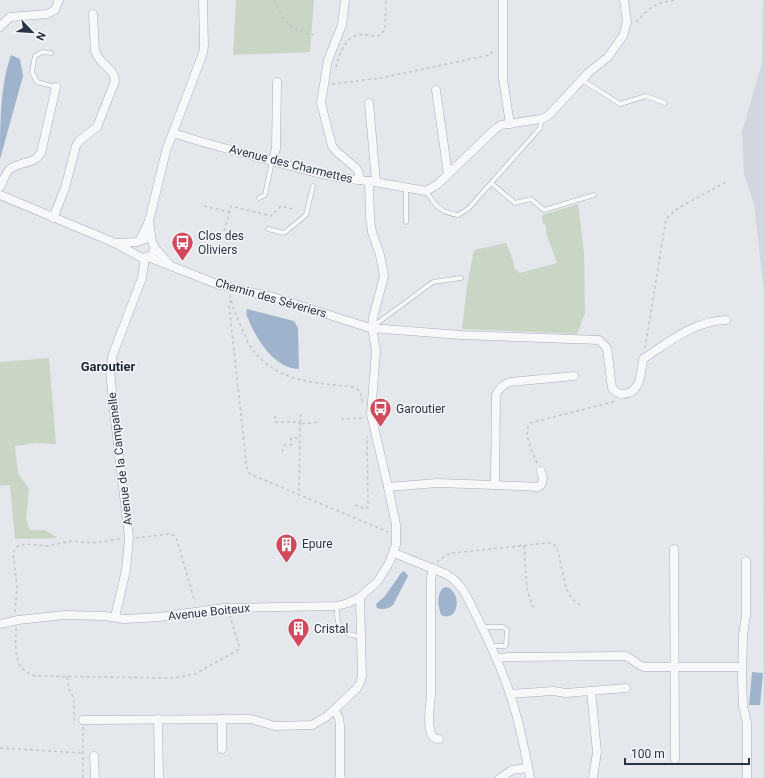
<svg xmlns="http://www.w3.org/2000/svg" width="765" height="778" font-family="Roboto,sans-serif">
<rect width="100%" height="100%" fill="#e4e7ec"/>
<polygon fill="#d2d6de" points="763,0 765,0 765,778 764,778 763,521 764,291 754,204 744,174 742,132 762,63"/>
<g fill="#c9d6c5">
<polygon points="236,0 314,0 310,52 233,55"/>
<polygon points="578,204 584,252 585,313 577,334 462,329 467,286 474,250 506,243 514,263 514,268 520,273 557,263 546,233 546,225 543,223 542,215"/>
<polygon points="49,358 56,444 36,443 15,446 18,473 29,489 26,519 30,530 44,530 58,538 15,539 10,485 0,486 0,362"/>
</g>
<g fill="#9fb4cc">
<path d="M11 55 20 59 23 76 0 159C0 125 0 86 11 55Z"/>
<path d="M247 309 290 320 294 321 298 328 299 369C275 368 259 343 250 323 248 318 245 314 247 309Z"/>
<path d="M404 571 407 574 408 576 393 605C389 609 382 610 377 608L376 604 385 596 401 573Z"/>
<path d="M447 587C463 594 458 623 441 615 438 606 436 596 443 588Z"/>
<polygon points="752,672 763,673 760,705 749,705"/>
</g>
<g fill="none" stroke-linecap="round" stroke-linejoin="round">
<defs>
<g id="service">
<polyline points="51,53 42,52 35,56 32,72 37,82 56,87"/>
<polyline points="582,80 620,104 646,96 665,103"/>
<polyline points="491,183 515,203 531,199 544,210 594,195"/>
<polyline points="406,188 406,222"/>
<path d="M426 191C435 205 440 213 458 215L468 209 540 128 542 119"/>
<polyline points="259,198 265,195 272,161"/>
<polyline points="268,229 284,233 306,215 313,186"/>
<polyline points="372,327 433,282 461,278"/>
<path d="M337 606C336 625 340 636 361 636"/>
<polyline points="483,627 503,627 507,630 506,645 505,646 492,646"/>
</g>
<g id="minor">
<polyline points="345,0 342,25 328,60 321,103 332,146 337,152 356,168 358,171 360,180"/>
<polyline points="503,0 503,79 510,124"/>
<polyline points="0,27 10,17 47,14 55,10 59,0"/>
<polyline points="436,90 448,174"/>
<polyline points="369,103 376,182"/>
<polyline points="173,133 202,142 317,173 348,179 369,181 426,191 438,184 494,130 501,125 540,119 544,118 549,115 588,73 608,57 623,36 627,22 624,0"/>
<polyline points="272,161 276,149 277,82"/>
<path d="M0 187C3 182 5 174 9 170 18 161 34 165 41 153L56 87"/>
<polyline points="0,195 115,243 142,258 151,256 155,248"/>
<path d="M53 218 65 188 76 146 79 141 97 127 115 81C114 67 100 66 95 51L93 14"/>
<polyline points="149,221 152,242 155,248 169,264"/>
<polyline points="140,240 149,221 166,151 203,53 204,46 203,0"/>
<polyline points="115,243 137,242 145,239"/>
<path d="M148 257 217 284 276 298 370 328 461 335 599 340 607 348 612 388C615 392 618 394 623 394 641 393 641 373 643 359 669 342 694 321 726 320"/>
<polyline points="495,485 538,487 541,485 543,479 541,471"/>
<path d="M388 487 437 483 495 485 496 395C499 388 503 384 510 382L574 376"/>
<polyline points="674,549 675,759"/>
<path d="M394 553 446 574C462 583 468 599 476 615 489 641 501 667 510 694 519 721 525 750 530 778"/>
<polyline points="746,561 746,616 743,635 742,679 743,706 747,723 747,778"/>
<path d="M433 568 431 579C431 617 431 655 431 692 431 705 427 716 430 729 431 735 433 739 439 739"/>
<polyline points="115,617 126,570 129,538 113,402 110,369 113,354 142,278 145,258"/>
<polyline points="0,624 18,620 65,615 105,616 124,619 143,618 159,617 224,608 337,606 348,603 360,597 378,581 389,563 396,545 396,525 388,487 371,414 376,351 372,327 373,318 384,276 380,255 372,232 370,218 369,181"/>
<path d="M496 658 511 657 626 656C633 659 637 665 644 667H742"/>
<polyline points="591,691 597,752 593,778"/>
<polyline points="510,694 553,691 566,693 626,688"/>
<polyline points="334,710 339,718 340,726 340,776 341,778"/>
<polyline points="158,719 159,778"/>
<polyline points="83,720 251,719 275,726 312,725 326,717 334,710 357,688 360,683 362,677 360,597"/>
<polyline points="222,749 222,719"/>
<polyline points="94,756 95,778"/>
<polyline points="500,778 512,770 528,768"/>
</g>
</defs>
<use href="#service" stroke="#a9aeb7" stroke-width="5"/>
<use href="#minor" stroke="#a9aeb7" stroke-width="9"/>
<g stroke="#c2c5cb" stroke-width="1.5" stroke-dasharray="3 3" stroke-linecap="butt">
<path d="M274 0C282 20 292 31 314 35"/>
<path d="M636 22C651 7 655 2 677 0"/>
<path d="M336 67C339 56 345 36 359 35 365 34 372 36 378 36L385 30 386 0"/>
<polyline points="332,84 381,78 489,55 495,49"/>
<polyline points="204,206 229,212"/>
<polyline points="224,231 231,206 271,216 281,206 292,209"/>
<path d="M230 295C232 306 237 318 242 329 245 335 247 341 250 346 275 383 313 382 353 387L360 391 363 404"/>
<polyline points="231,300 229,305 247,470 250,474 388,532"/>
<polyline points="645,348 666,219 678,208 726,182"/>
<polyline points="301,414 300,424 320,422"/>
<polyline points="275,416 275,422 298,422 300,424 299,495"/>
<polyline points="341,419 365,418"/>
<polyline points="282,452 285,445 291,445 291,438 299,438"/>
<path d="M537 463C533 454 522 432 530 423L616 401"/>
<polyline points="355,505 366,509 368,507 367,436"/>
<polyline points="136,538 168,534 173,535 176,537 195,602"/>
<polyline points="524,546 527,590 533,607"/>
<polyline points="437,562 446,555 453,553 547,543 553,544 557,547 566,588 571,598 580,605"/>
<polyline points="15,612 17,586 13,554 16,547 25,544 47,546 72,541 92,543 120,539"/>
<path d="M16 628C16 648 12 669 35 676L174 678 195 674 238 650 239 646 230 616"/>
<polyline points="67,677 69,689 74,699 74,720 75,720"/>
<polyline points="83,727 83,778"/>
<polyline points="0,748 83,753"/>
</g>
<use href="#service" stroke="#f7f8fa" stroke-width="4"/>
<use href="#minor" stroke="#f7f8fa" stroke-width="8"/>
</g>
<defs>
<symbol id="bus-pin" viewBox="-11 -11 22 30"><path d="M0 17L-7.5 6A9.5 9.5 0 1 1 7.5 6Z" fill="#d1495b" stroke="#f4f6f9"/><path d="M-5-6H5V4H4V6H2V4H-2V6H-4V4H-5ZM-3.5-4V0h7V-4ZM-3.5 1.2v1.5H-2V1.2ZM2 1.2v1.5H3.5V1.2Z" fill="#fff"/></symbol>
<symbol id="building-pin" viewBox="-11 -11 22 30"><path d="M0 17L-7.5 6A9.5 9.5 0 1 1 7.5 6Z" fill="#d1495b" stroke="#f4f6f9"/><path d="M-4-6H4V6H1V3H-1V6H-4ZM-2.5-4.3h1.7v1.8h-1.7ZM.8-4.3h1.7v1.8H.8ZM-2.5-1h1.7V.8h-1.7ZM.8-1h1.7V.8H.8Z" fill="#fff"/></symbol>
</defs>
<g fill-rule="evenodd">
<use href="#bus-pin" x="170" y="230" width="25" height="34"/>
<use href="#bus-pin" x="368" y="396" width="25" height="34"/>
<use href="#building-pin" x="274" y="532" width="25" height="34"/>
<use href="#building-pin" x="286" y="616" width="25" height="34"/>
</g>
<g text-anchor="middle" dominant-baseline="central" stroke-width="3" stroke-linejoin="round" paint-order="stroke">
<g font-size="12" fill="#2b3445" stroke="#f4f6f9">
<text transform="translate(291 164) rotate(14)">Avenue des Charmettes</text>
<text transform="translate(271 298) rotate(16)">Chemin des Séveriers</text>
<text transform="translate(120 459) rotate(-97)">Avenue de la Campanelle</text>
<text transform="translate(209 612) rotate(-6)">Avenue Boiteux</text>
</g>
<g font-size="12" fill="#2b3445" stroke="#f4f6f9" text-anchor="start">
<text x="198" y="236">Clos des<tspan x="198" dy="14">Oliviers</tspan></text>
<text x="396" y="409">Garoutier</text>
<text x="302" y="544">Epure</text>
<text x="314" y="629">Cristal</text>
</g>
<g font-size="13" font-weight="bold" fill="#1d2536" stroke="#f4f6f9">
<text x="108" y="366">Garoutier</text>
</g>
</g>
<g transform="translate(32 32) rotate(115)" stroke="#f4f6f9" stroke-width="3" paint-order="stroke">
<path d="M0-3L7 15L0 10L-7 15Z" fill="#2b3445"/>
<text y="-6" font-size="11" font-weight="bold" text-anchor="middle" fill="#2b3445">N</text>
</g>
<path d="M625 758v6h124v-6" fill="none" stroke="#2b3445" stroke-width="2"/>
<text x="631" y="758" font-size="12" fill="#2b3445" stroke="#f4f6f9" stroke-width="3" paint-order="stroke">100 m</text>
</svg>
